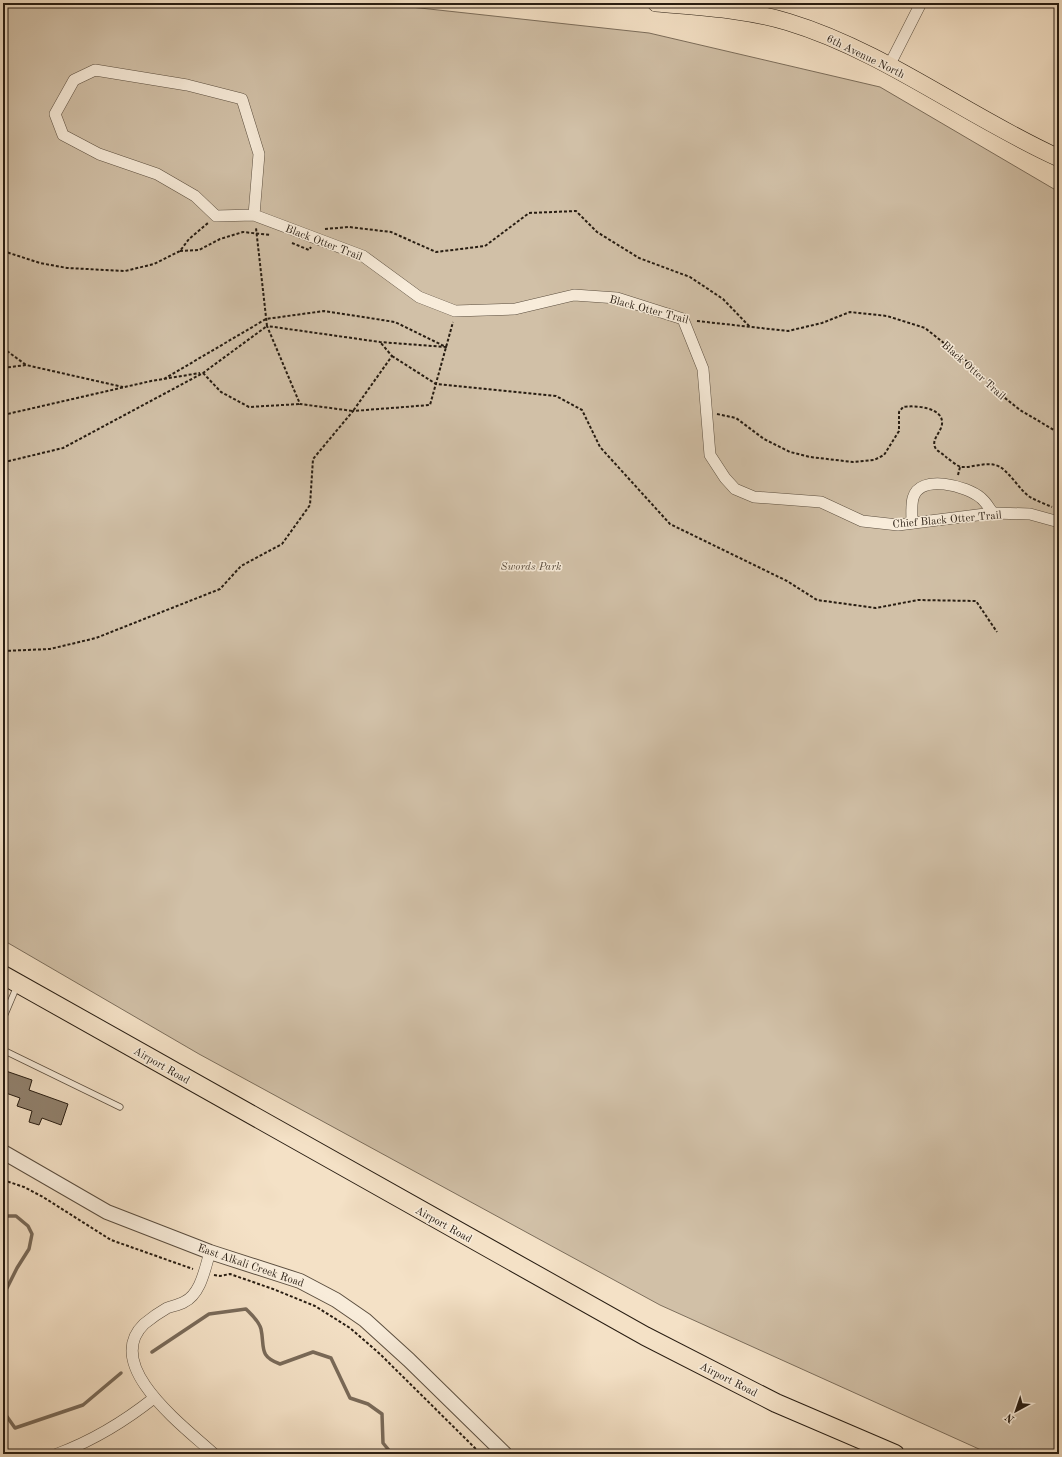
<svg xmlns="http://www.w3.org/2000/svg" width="1062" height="1457" viewBox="0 0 1062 1457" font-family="'Old Standard TT',serif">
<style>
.green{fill:#d1c0a7;stroke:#7c6e5c}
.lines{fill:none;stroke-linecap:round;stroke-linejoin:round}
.stream{stroke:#796a59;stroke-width:3.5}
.building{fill:#928370;stroke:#281d12}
.service-casing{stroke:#5b4e3f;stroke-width:7}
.minor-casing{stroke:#5b4e3f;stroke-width:12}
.tertiary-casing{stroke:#5b4e3f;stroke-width:16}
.primary-casing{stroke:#281d12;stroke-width:18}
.trunk-casing{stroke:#281d12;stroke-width:20}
.path{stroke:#281d12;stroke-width:2;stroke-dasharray:3 2;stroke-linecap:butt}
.service{stroke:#f8ecda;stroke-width:5.5}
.minor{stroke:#f8ecda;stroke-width:11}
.tertiary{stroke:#f8ecda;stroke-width:14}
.primary{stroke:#f4e1c6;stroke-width:17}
.trunk{stroke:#f4e1c6;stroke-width:18}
.labels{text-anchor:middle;stroke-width:3;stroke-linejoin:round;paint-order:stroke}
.street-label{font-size:11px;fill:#281d12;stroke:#f8ecda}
.park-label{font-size:11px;font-style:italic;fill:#5b4e3f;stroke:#f8ecda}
</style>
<rect width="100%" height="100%" fill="#f4e1c6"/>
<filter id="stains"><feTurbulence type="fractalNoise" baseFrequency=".005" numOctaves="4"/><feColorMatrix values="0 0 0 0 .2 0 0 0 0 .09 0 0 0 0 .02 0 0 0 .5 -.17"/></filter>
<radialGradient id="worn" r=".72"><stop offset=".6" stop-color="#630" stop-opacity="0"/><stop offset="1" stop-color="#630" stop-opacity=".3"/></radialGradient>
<!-- green -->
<polygon class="green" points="3,3 374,3 649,33 880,87 1059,192 1059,1454 990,1454 660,1305 199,1054 3,940"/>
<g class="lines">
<!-- stream -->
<g class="stream">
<polyline points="3,1216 16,1216 28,1226 32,1234 29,1249 17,1268 7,1288 3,1291"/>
<path d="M152,1352L209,1314L246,1309C252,1315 259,1321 261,1329C265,1347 258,1356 280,1364L313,1352L331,1358L350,1398L368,1404L382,1414L383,1443L392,1454"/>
<polyline points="3,1411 15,1428 83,1405 121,1373"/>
</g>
</g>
<!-- building -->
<polygon class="building" points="3,1070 32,1080 29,1090 68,1104 61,1125 42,1118 39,1125 29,1122 32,1111 17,1106 20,1098 3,1092"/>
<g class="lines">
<!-- service casing -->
<g class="service-casing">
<g id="service">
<polyline points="3,1019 17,986"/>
<polyline points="3,1050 120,1107"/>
</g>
</g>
<!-- minor casing -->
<g class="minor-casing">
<g id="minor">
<polyline points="889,66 921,3"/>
<polyline points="254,215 259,154 242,99 187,85 95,70 74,80 55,114 63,135 99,154 157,174 195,196 216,216 254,215 363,256 419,297 455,311 515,309 574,295 617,298 683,319 703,369 710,455 725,478 735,489 754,497 821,502 862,521 898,525 993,513 1030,514 1059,522"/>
<path d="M912,523C912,516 911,506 913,498C920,473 967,486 981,498C986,502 989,508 993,513"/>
<path d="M210,1252C205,1268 201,1294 184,1302C179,1305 172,1306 167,1308C160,1312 150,1319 144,1324C101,1366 186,1428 214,1454"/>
<path d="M57,1454C92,1441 125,1421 154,1398"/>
</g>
</g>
<!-- tertiary casing -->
<g class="tertiary-casing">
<polyline id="tertiary" points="3,1152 107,1212 210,1252 300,1281 336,1300 365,1320 409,1360 505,1454"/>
</g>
<!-- primary casing -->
<g class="primary-casing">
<path id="primary" d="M656,3C700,7 746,9 788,22C884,51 968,117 1059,158"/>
</g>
<!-- trunk casing -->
<g class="trunk-casing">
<polyline id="trunk" points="3,975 645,1336 776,1403 895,1454"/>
</g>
<!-- path -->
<g class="path">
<polyline points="325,229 349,227 391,232 436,252 485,246 529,213 576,211 597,232 639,258 690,277 723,299 750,327"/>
<polyline points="292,243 309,250 311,247"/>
<polyline points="3,251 40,263 67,268 125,271 154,264 180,251 189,239 208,223"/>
<polyline points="180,251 199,250 220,239 243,232 271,235"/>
<polyline points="697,321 788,331 822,323 850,312 887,316 925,328 974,367 995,390 1020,410 1059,433"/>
<polyline points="3,348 26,365"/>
<polyline points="392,356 436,384 556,396 582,410 600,447 670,524 787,581 817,600 876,608 918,600 976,601 997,632"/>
<polyline points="3,368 26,365 123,387"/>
<polyline points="203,373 221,392 249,407 300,404"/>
<polyline points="164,379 266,319 324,311 395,322 446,347 380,342 267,326 300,404 353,411 392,356 380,342"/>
<path d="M717,414L736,418L764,439L790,452L810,457L853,462L874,460L884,455L899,431V412L903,407C914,405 944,407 942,424C941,433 930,440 936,449C939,452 943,454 946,457C950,460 957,466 961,467C972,468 984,462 995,465C1007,467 1019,490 1030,497C1037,501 1045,504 1052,507"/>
<polyline points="3,415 151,381 200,373"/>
<polyline points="3,461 9,461 63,448 203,373 267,326 256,228"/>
<polyline points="958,475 960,467"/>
<polyline points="3,651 50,649 96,638 220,589 241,566 282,544 310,505 313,459 353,411 430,405 453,322"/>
<polyline points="3,1180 24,1187 43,1197 111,1240 193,1269"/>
<polyline points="214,1275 220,1276 230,1274 273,1289 315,1306 350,1328 380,1354 481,1454"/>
</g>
<!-- service -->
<use href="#service" class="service"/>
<!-- minor -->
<use href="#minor" class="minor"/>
<!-- tertiary -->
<use href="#tertiary" class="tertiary"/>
<!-- primary -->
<use href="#primary" class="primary"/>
<!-- trunk -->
<use href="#trunk" class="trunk"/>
</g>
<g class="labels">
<!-- street labels -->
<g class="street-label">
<text transform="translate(866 56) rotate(26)" y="4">6th Avenue North</text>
<text transform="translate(324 242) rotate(21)" y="4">Black Otter Trail</text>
<text transform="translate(649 309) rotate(15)" y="4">Black Otter Trail</text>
<text transform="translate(974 370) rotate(42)" y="4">Black Otter Trail</text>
<text transform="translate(947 519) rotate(-5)" y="4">Chief Black Otter Trail</text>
<text transform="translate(162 1065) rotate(30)" y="4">Airport Road</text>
<text transform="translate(444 1224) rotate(29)" y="4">Airport Road</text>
<text transform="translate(251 1265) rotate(19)" y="4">East Alkali Creek Road</text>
<text transform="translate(729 1379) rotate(27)" y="4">Airport Road</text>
</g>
<!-- park labels -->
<g class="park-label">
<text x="531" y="570">Swords Park</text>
</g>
</g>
<!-- margin -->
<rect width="1062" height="1457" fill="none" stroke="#f4e1c6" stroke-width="16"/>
<rect x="4" y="4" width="1054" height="1449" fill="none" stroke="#281d12" stroke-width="2"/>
<rect x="8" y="8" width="1046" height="1441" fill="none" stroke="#281d12"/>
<!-- north arrow -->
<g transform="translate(1016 1411) rotate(220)" stroke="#f8ecda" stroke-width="3" paint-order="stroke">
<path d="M0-3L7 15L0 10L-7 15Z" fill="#281d12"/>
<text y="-6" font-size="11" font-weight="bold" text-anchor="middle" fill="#281d12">N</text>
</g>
<rect width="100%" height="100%" filter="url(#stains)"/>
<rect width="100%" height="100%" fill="url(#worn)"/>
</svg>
